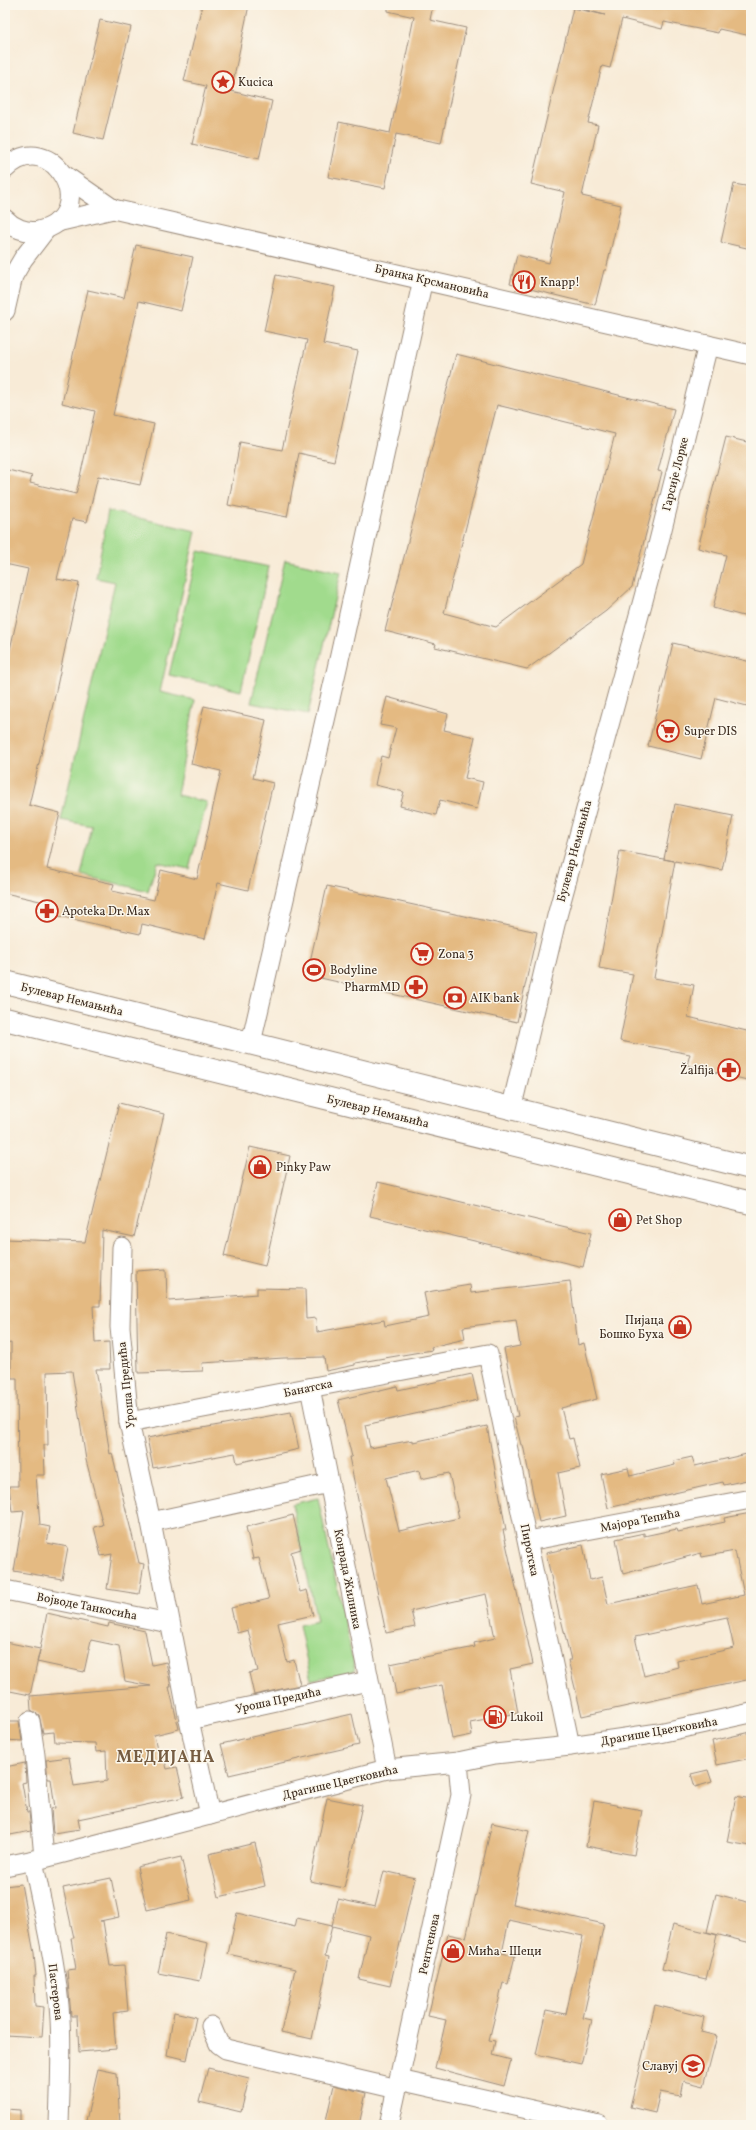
<svg xmlns="http://www.w3.org/2000/svg" width="756" height="2130" viewBox="0 0 756 2130" font-family="Vollkorn,serif">
<style>
.green{fill:#a1db8d;stroke:#6e8256}
.building{fill:#e4ba82;fill-rule:evenodd}
.lines{fill:none;stroke-linecap:round;stroke-linejoin:round}
.minor-casing{stroke:#9a8a7a;stroke-width:21}
.tertiary-casing{stroke:#9a8a7a;stroke-width:24}
.minor{stroke:#fff;stroke-width:19}
.tertiary{stroke:#fff;stroke-width:22}
.labels{text-anchor:middle;stroke-width:3;stroke-linejoin:round;paint-order:stroke}
.poi-label{font-size:12px;fill:#3b2a1e;stroke:#fbf7ec;text-anchor:start}
.street-label{font-size:12px;fill:#3b2a1e;stroke:#fbf7ec}
.district-label{font-size:16px;font-weight:bold;letter-spacing:1px;fill:#765c41;stroke:#fbf7ec}
</style>
<rect width="100%" height="100%" fill="#fbf7ec"/>
<filter id="ink" filterUnits="userSpaceOnUse"><feTurbulence type="fractalNoise" baseFrequency=".025" numOctaves="2"/><feDisplacementMap in="SourceGraphic" scale="8" xChannelSelector="R" yChannelSelector="G"/><feConvolveMatrix kernelMatrix="1 2 1 2 8 2 1 2 1" color-interpolation-filters="sRGB"/></filter>
<filter id="wash" filterUnits="userSpaceOnUse"><feTurbulence type="fractalNoise" baseFrequency=".012" numOctaves="4" result="noise"/><feDisplacementMap in="SourceGraphic" scale="16" xChannelSelector="R" yChannelSelector="G"/><feGaussianBlur stdDeviation="0.9" result="paint"/><feColorMatrix in="noise" values="0 0 0 0 0 0 0 0 0 0 0 0 0 0 0 0 0 1.4 0 .05"/><feComposite in="paint" operator="in"/></filter>
<g filter="url(#wash)">
<rect width="100%" height="100%" fill="#f8ebd7"/>
<!-- green -->
<g class="green">
<polygon points="108,511 196,531 160,692 195,700 177,795 207,802 189,869 157,862 148,891 81,875 92,826 61,820 115,582 96,578"/>
<polygon points="198,551 269,567 241,691 169,675"/>
<polygon points="285,560 341,572 308,714 251,703"/>
<polygon points="318,1498 355,1671 311,1680 299,1625 317,1621 292,1504"/>
</g>
<g id="blocks">
<!-- building -->
<g class="building">
<polygon points="202,5 249,5 231,91 272,101 259,159 192,144 206,86 184,81"/>
<polygon points="388,5 433,5 430,20 466,28 441,143 396,134 385,188 328,177 339,122 390,133 414,17 388,11"/>
<polygon points="587,5 751,5 751,36 719,29 718,33 664,22 662,29 622,19 610,68 602,66 588,123 598,125 582,196 621,205 606,270 604,270 595,305 510,284 517,255 549,263 565,192 531,184 573,8 605,15 586,10"/>
<polygon points="100,20 131,27 103,140 73,133"/>
<polygon points="734,184 751,187 751,249 721,242"/>
<polygon points="136,245 193,257 181,311 139,301 113,415 154,424 140,485 98,476 87,522 72,519 57,579 79,583 54,700 29,805 60,813 47,869 114,884 112,891 154,900 161,870 197,879 221,771 191,764 204,706 266,720 253,778 273,783 248,890 218,883 205,939 142,924 140,934 41,912 44,902 5,893 5,672 28,569 5,564 5,482 8,470 32,476 30,483 76,494 95,411 62,403 88,290 124,298"/>
<polygon points="276,275 335,287 323,344 358,351 334,461 299,453 287,517 228,505 240,442 282,450 307,340 264,331"/>
<path d="M456,354L674,409L658,471L662,472L632,587L606,611L527,669L435,647L436,644L385,631ZM497,405L615,434L581,564L496,627L444,613Z"/>
<polygon points="726,437 751,443 751,543 747,560 751,561 751,618 713,608 726,555 698,548"/>
<polygon points="673,643 751,662 751,707 716,698 701,759 648,746"/>
<polygon points="387,697 448,714 444,730 475,737 465,778 483,782 477,809 440,800 436,815 400,806 404,792 375,785 381,756 388,758 396,728 380,725"/>
<polygon points="675,804 733,816 722,870 675,861 654,978 694,985 688,1017 751,1032 751,1081 687,1065 690,1054 620,1041 633,974 599,968 620,851 674,861 664,859"/>
<polygon points="327,886 537,932 517,1022 307,975"/>
<polygon points="119,1103 164,1114 134,1237 102,1230 100,1306 93,1306 95,1343 109,1342 110,1369 96,1369 110,1454 112,1453 139,1563 144,1564 139,1594 107,1589 112,1554 101,1556 94,1527 103,1525 86,1460 72,1371 47,1372 48,1445 44,1445 45,1475 36,1475 40,1525 50,1527 47,1543 68,1547 62,1579 14,1571 24,1511 12,1512 9,1486 18,1486 17,1378 11,1378 11,1343 5,1344 5,1239 85,1242"/>
<polygon points="250,1147 290,1156 265,1266 224,1256"/>
<polygon points="378,1182 591,1233 583,1267 370,1216"/>
<polygon points="166,1269 167,1299 169,1301 257,1294 257,1288 305,1289 306,1319 316,1318 317,1332 384,1320 385,1326 429,1317 424,1293 433,1291 470,1285 471,1293 570,1281 578,1345 584,1343 597,1399 561,1408 569,1439 573,1438 580,1468 558,1473 566,1516 539,1522 523,1445 521,1445 514,1417 518,1416 504,1349 520,1346 516,1320 463,1327 465,1339 431,1347 432,1350 355,1363 355,1365 326,1371 324,1357 284,1358 202,1363 203,1371 138,1373 136,1271"/>
<path d="M472,1374L478,1400L365,1425L370,1448L413,1440V1442L487,1426L506,1530H503L533,1664L510,1669L518,1713L470,1722L472,1735L452,1739L442,1685L396,1694L390,1664L475,1647L474,1643L495,1638L486,1594L411,1611L415,1627L386,1633L349,1457H352L338,1400L397,1386L398,1390ZM419,1470L421,1479L449,1473L459,1518L399,1531L386,1478Z"/>
<polygon points="291,1412 299,1449 237,1463 235,1453 153,1468 147,1438"/>
<polygon points="751,1453 751,1479 724,1485 723,1482 608,1508 601,1474 628,1468 630,1476 675,1465 674,1461 692,1457 695,1466"/>
<path d="M751,1513V1679L582,1716L568,1660H571L561,1619H560L546,1553L583,1545L590,1580L602,1577L608,1604L698,1585L702,1604L744,1595L735,1551L702,1557L701,1553L623,1574L616,1539L644,1533V1536L677,1529L678,1532L725,1522L724,1518ZM727,1617L734,1648L677,1661L678,1667L644,1676L635,1637Z"/>
<polygon points="293,1515 301,1549 291,1552 300,1592 307,1590 313,1615 278,1623 287,1662 294,1660 300,1685 254,1695 249,1673 258,1671 248,1630 237,1633 231,1608 269,1599 259,1558 253,1559 246,1527"/>
<polygon points="47,1613 108,1627 109,1623 145,1631 152,1665 166,1662 171,1687 169,1687 179,1729 154,1735 160,1763 165,1761 167,1769 177,1767 184,1797 78,1819 80,1829 53,1833 51,1809 55,1808 51,1779 48,1779 46,1760 69,1757 74,1786 107,1781 106,1751 96,1752 95,1743 55,1742 54,1732 43,1733 39,1715 31,1710 30,1696 151,1686 125,1681 119,1646 91,1640 84,1672 37,1662 40,1650 30,1695 5,1690 5,1642 40,1649"/>
<polygon points="352,1714 359,1745 229,1775 221,1744"/>
<polygon points="5,1721 19,1721 22,1741 5,1740"/>
<polygon points="751,1732 751,1758 717,1765 712,1741"/>
<polygon points="25,1763 26,1782 22,1783 27,1812 29,1812 31,1831 5,1836 5,1767"/>
<polygon points="708,1770 712,1782 695,1787 691,1774"/>
<polygon points="736,1796 751,1799 751,1846 727,1842"/>
<polygon points="327,1798 362,1805 344,1888 310,1881"/>
<polygon points="594,1801 642,1810 634,1855 586,1846"/>
<polygon points="492,1823 529,1831 513,1904 604,1924 583,2018 592,2020 581,2064 536,2054 546,2010 566,2014 583,1936 509,1920 502,1953 515,1956 508,1984 503,1983 489,2040 495,2041 492,2055 511,2060 504,2086 435,2068 446,2020 428,2016 448,1934 466,1938"/>
<polygon points="255,1843 265,1886 219,1897 209,1854"/>
<polygon points="181,1857 191,1900 147,1910 137,1867"/>
<polygon points="384,1871 415,1878 390,1986 359,1979 369,1935 332,1926 338,1899 375,1907"/>
<polygon points="111,1878 119,1917 100,1921 103,1921 110,1966 124,1965 128,2011 113,2013 116,2049 79,2052 77,2016 71,2016 67,1970 76,1969 71,1938 74,1938 63,1888"/>
<polygon points="21,1884 34,1953 36,1976 34,1976 35,2006 44,2007 42,2037 5,2035 5,1886"/>
<polygon points="716,1894 751,1903 751,1943 707,1932"/>
<polygon points="237,1913 295,1927 297,1918 332,1926 325,1956 329,1957 312,2039 281,2032 295,1969 228,1954"/>
<polygon points="673,1924 717,1935 706,1979 662,1969"/>
<polygon points="166,1934 208,1943 200,1981 158,1973"/>
<polygon points="655,2005 704,2017 701,2032 717,2036 704,2086 684,2081 681,2096 660,2092 655,2113 630,2107"/>
<polygon points="174,2012 196,2017 187,2060 167,2055"/>
<polygon points="208,2068 249,2078 241,2112 199,2102"/>
<polygon points="98,2069 117,2073 120,2125 85,2125"/>
<polygon points="334,2085 366,2093 359,2125 325,2125"/>
<polygon points="5,2109 20,2110 20,2125 5,2125"/>
</g>
</g>
</g>
<g filter="url(#ink)">
<use href="#blocks" fill-opacity="0" stroke="#9a8a7a" stroke-width="1"/>
<g class="lines">
<!-- minor casing -->
<g class="minor-casing">
<g id="minor">
<path d="M5,169C52,122 104,217 38,231C26,233 13,228 5,219"/>
<polyline points="64,175 113,209"/>
<polyline points="57,222 113,209 751,355"/>
<polyline points="5,311 13,276 23,259 46,229"/>
<polyline points="251,1043 340,655 423,279"/>
<polyline points="511,1110 557,916 657,549 708,345"/>
<polyline points="122,1247 120,1327 129,1422 151,1522 189,1720 210,1815"/>
<polyline points="310,1388 387,1769"/>
<polyline points="129,1422 488,1354 570,1746"/>
<polyline points="151,1522 329,1483"/>
<polyline points="528,1541 751,1499"/>
<polyline points="5,1590 169,1623"/>
<polyline points="189,1720 368,1681"/>
<polyline points="30,1721 35,1755 44,1858"/>
<path d="M33,1860C43,1912 57,1965 60,2019C62,2054 60,2090 59,2125"/>
<polyline points="5,1866 44,1858 387,1769 458,1762 495,1754 570,1746 659,1733 751,1713"/>
<polyline points="211,2026 219,2044 226,2049 397,2089"/>
<polyline points="399,2080 599,2125"/>
<polyline points="389,2125 461,1795 458,1762"/>
</g>
</g>
<!-- tertiary casing -->
<g class="tertiary-casing">
<g id="tertiary">
<polyline points="5,982 751,1168"/>
<polyline points="5,1019 751,1203"/>
</g>
</g>
<!-- minor -->
<use href="#minor" class="minor"/>
<!-- tertiary -->
<use href="#tertiary" class="tertiary"/>
</g>
</g>
<!-- icons -->
<defs>
<g id="sight-ring" transform="scale(1.15)"><circle r="9.5" fill="#fbf7ec" stroke="#c8321e" stroke-width="1.5"/><path d="M0-6L1.8-2.2L6-1.7L2.9 1.2L3.7 5.4L0 3.3L-3.7 5.4L-2.9 1.2L-6-1.7L-1.8-2.2Z" fill="#c8321e"/></g>
<g id="restaurant-ring" transform="scale(1.15)"><circle r="9.5" fill="#fbf7ec" stroke="#c8321e" stroke-width="1.5"/><path d="M-5-6h1v4h1v-4h1v4h1v-4h1v5L-1.5 .5V6h-2V.5L-5-1ZM5-6V6H3V1.5H1.5Q1.5-4 5-6Z" fill="#c8321e"/></g>
<g id="supermarket-ring" transform="scale(1.15)"><circle r="9.5" fill="#fbf7ec" stroke="#c8321e" stroke-width="1.5"/><path d="M-6-5.5h2.5l.6 2H6L4.5 2H-2.5L-4.4-4H-6ZM-1.5 3.2a1.3 1.3 0 1 0 .1 0ZM3 3.2a1.3 1.3 0 1 0 .1 0Z" fill="#c8321e"/></g>
<g id="pharmacy-ring" transform="scale(1.15)"><circle r="9.5" fill="#fbf7ec" stroke="#c8321e" stroke-width="1.5"/><path d="M-2-6h4v4h4v4h-4v4h-4v-4h-4v-4h4Z" fill="#c8321e"/></g>
<g id="stadium-ring" transform="scale(1.15)"><circle r="9.5" fill="#fbf7ec" stroke="#c8321e" stroke-width="1.5"/><path d="M0-5a6.5 5 0 1 0 0 10a6.5 5 0 1 0 0-10ZM-3.5-1.8h7v3.6h-7Z" fill="#c8321e"/></g>
<g id="bank-ring" transform="scale(1.15)"><circle r="9.5" fill="#fbf7ec" stroke="#c8321e" stroke-width="1.5"/><path d="M-6-4H6V4H-6ZM0-2.3a2.3 2.3 0 1 0 0 4.6a2.3 2.3 0 1 0 0-4.6Z" fill="#c8321e"/></g>
<g id="shop-ring" transform="scale(1.15)"><circle r="9.5" fill="#fbf7ec" stroke="#c8321e" stroke-width="1.5"/><path d="M-5-2.5h2.3a2.7 3.5 0 0 1 5.4 0H5L5.5 6h-11ZM-1.5-2.5h3a1.5 2.3 0 0 0-3 0Z" fill="#c8321e"/></g>
<g id="fuel-ring" transform="scale(1.15)"><circle r="9.5" fill="#fbf7ec" stroke="#c8321e" stroke-width="1.5"/><path d="M-5.5-6h7V0h2V4h1.3V-2.5L3-4.5l.8-.8L6-3V5H2.5V1h-1V6h-7ZM-4.2-4.7v3.2H.2V-4.7Z" fill="#c8321e"/></g>
<g id="school-ring" transform="scale(1.15)"><circle r="9.5" fill="#fbf7ec" stroke="#c8321e" stroke-width="1.5"/><path d="M0-5L7-2L0 1L-7-2ZM-4 1L0 2.5L4 1V4Q0 6-4 4Z" fill="#c8321e"/></g>
</defs>
<g fill-rule="evenodd">
<use href="#sight-ring" x="223" y="82"/>
<use href="#restaurant-ring" x="524" y="282"/>
<use href="#supermarket-ring" x="668" y="731"/>
<use href="#pharmacy-ring" x="47" y="911"/>
<use href="#supermarket-ring" x="422" y="954"/>
<use href="#stadium-ring" x="314" y="970"/>
<use href="#pharmacy-ring" x="416" y="987"/>
<use href="#bank-ring" x="455" y="998"/>
<use href="#pharmacy-ring" x="729" y="1070"/>
<use href="#shop-ring" x="260" y="1167"/>
<use href="#shop-ring" x="620" y="1220"/>
<use href="#shop-ring" x="680" y="1327"/>
<use href="#fuel-ring" x="495" y="1717"/>
<use href="#shop-ring" x="453" y="1951"/>
<use href="#school-ring" x="693" y="2066"/>
</g>
<g class="labels">
<!-- poi labels -->
<g class="poi-label">
<text x="238" y="86">Kucica</text>
<text x="540" y="286">Knapp!</text>
<text x="684" y="735">Super DIS</text>
<text x="62" y="915">Apoteka Dr. Max</text>
<text x="438" y="958">Zona 3</text>
<text x="330" y="974">Bodyline</text>
<text x="400" y="991" text-anchor="end">PharmMD</text>
<text x="470" y="1002">AIK bank</text>
<text x="714" y="1074" text-anchor="end">Žalfija</text>
<text x="276" y="1171">Pinky Paw</text>
<text x="636" y="1224">Pet Shop</text>
<text x="664" y="1324" text-anchor="end">Пијаца<tspan x="664" dy="14">Бошко Буха</tspan></text>
<text x="510" y="1721">Lukoil</text>
<text x="468" y="1955">Мића - Шеци</text>
<text x="678" y="2070" text-anchor="end">Славуј</text>
</g>
<!-- street labels -->
<g class="street-label">
<text transform="translate(432 281) rotate(13)" y="4">Бранка Крсмановића</text>
<text transform="translate(675 474) rotate(-76)" y="4">Гарсије Лорке</text>
<text transform="translate(574 851) rotate(-75)" y="4">Булевар Немањића</text>
<text transform="translate(72 999) rotate(14)" y="4">Булевар Немањића</text>
<text transform="translate(378 1111) rotate(14)" y="4">Булевар Немањића</text>
<text transform="translate(126 1385) rotate(-96)" y="4">Уроша Предића</text>
<text transform="translate(308 1388) rotate(-12)" y="4">Банатска</text>
<text transform="translate(640 1520) rotate(-11)" y="4">Мајора Тепића</text>
<text transform="translate(530 1550) rotate(78)" y="4">Пиротска</text>
<text transform="translate(348 1579) rotate(79)" y="4">Конрада Жилника</text>
<text transform="translate(87 1606) rotate(11)" y="4">Војводе Танкосића</text>
<text transform="translate(278 1700) rotate(-12)" y="4">Уроша Предића</text>
<text transform="translate(659 1731) rotate(-10)" y="4">Драгише Цветковића</text>
<text transform="translate(340 1782) rotate(-13)" y="4">Драгише Цветковића</text>
<text transform="translate(429 1944) rotate(-78)" y="4">Рентгенова</text>
<text transform="translate(56 1992) rotate(83)" y="4">Пастерова</text>
</g>
<!-- district labels -->
<g class="district-label">
<text x="166" y="1762">МЕДИЈАНА</text>
</g>
</g>
<!-- margin -->
<rect width="756" height="2130" fill="none" stroke="#fbf7ec" stroke-width="20"/>
</svg>
